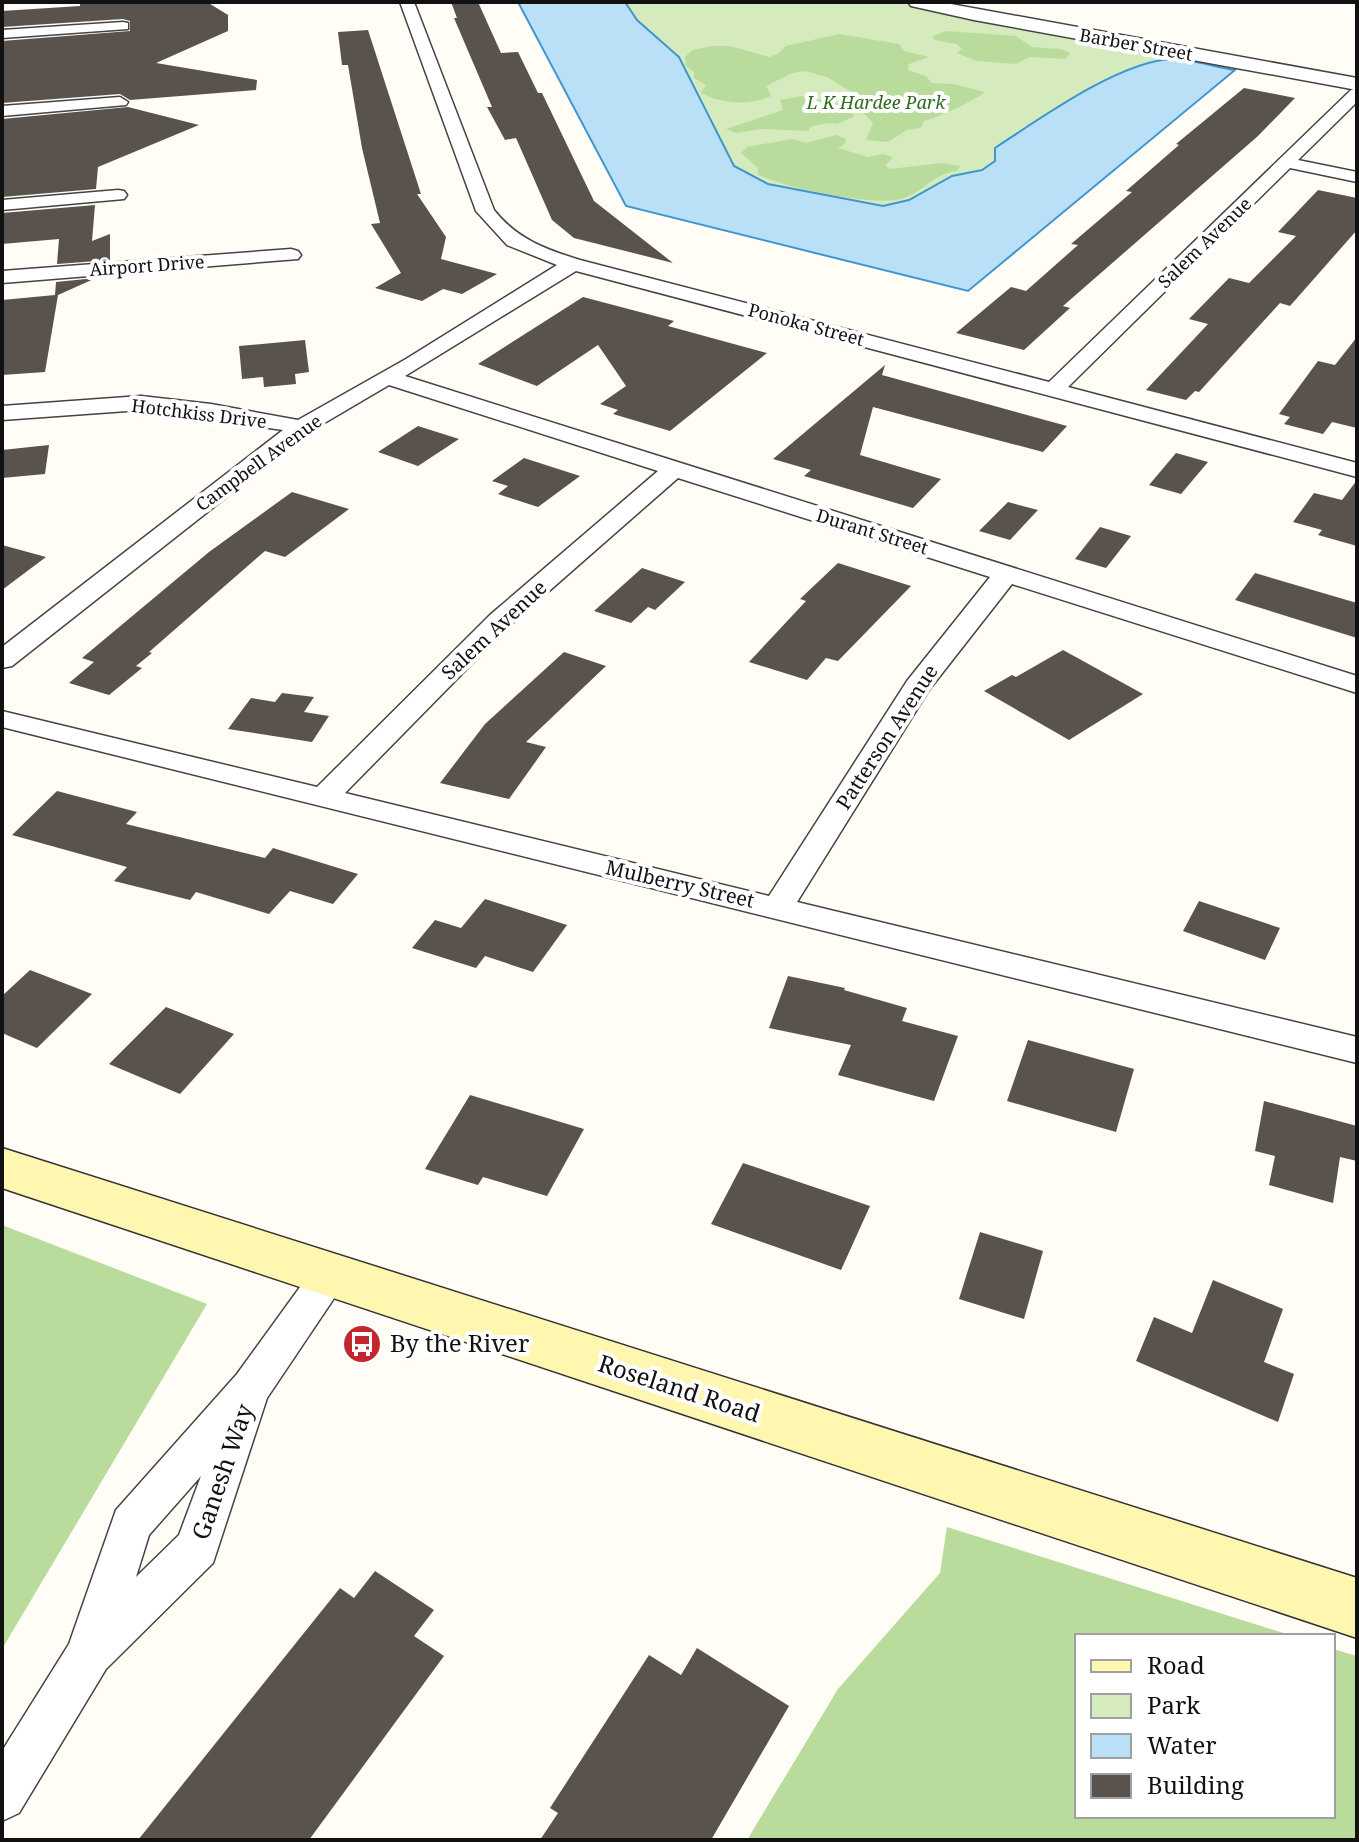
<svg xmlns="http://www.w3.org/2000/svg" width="1359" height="1842" viewBox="0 0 1359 1842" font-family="'Noto Serif',serif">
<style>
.green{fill:#d5ebbd}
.forest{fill:#b9dc9c}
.water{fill:#b9e0f7;stroke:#3f96cf;stroke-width:2}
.building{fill:#5a524d}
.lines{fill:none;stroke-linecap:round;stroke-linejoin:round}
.minor-casing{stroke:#444;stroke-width:3}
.tertiary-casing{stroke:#444;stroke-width:3}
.secondary-casing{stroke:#333;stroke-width:3}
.minor{fill:#fff;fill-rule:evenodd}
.tertiary{fill:#fff;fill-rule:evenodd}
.secondary{fill:#fff6b0;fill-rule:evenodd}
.labels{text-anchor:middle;stroke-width:8;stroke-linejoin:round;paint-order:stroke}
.far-street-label{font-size:18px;fill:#111;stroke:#fff}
.far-park-label{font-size:18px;font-style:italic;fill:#2f6b1f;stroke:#fff}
.street-label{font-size:20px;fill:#111;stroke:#fff}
.near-poi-label{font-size:24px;fill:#111;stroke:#fff;text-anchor:start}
.near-street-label{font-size:24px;fill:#111;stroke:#fff}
</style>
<rect width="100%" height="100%" fill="#fffdf5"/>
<!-- green -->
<path class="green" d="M625,2H903L1173,59C1107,73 1051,112 995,148V161L982,170L952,176L909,200L883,206L768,184L734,166L679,57L637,20Z"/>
<!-- forest -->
<g class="forest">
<polygon points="946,31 1016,36 1032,47 1061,49 1070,53 1066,59 1030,57 1016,64 977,61 957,53 962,49 957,44 934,40 933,36"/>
<path d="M839,34L899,44L904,51L929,57L909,64L908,70L926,76L932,83L953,84L985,92C976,100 937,118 924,121L921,128L907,130L888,142L866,140L873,123L856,105L861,98L829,78L806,71L792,73L766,86L771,96C749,106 722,104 701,93L706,85L694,78V72L686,66L685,57L693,50L712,46H730L769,57L778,54L786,46Z"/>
<polygon points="802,96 840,104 855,116 837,124 826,123 810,127 809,131 760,129 736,133 726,129 783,110 780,100"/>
<path d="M836,135L846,139L845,144L838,148L868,157L883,154L893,157L885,166L890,169L942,163L960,166L957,171C934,173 925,191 904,198C877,208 784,187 758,175V168L741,153L747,147L792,139L806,143Z"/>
<polygon points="2,1225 207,1304 2,1649"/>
<polygon points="947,1527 1293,1636 1077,1636 1077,1816 1333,1816 1333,1649 1357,1656 1357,1840 747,1840 838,1689 940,1573"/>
</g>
<!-- water -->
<path class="water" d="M518,2H625L637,20L679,57L734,166L768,184L883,206L909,200L952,176L982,170L995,161V148C1038,120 1121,60 1173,59C1192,59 1215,67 1235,70L968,291L626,206Z"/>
<!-- building -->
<g class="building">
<polygon points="80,2 207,2 228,15 228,31 156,63 257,80 256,90 130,100 120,94 2,103 2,41 130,31 130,21 123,19 2,27 2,11 80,6"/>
<polygon points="451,2 478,2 501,53 518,52 538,93 542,93 594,201 673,263 574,238 552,220 516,138 505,140 487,107 492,107 454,18 457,18"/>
<polygon points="368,30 421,194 417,194 446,237 441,259 497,274 462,294 443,289 422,301 375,288 401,273 371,224 380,223 362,148 348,65 342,65 338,32"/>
<polygon points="1244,88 1295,98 1258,136 1063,306 1070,308 1024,350 956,333 1011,287 1026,291 1078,245 1071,244 1132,192 1126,191 1179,145 1176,144"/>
<polygon points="128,107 199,125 98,167 96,189 2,197 2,119"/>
<polygon points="1318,190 1357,198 1357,230 1290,306 1280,303 1199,392 1195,391 1186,400 1146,390 1208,324 1189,319 1229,278 1249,283 1296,236 1278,232"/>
<polygon points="95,205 92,241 110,234 110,260 57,264 59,239 2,244 2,213"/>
<polygon points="96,278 58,295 45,372 2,375 2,300 55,295 56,282"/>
<polygon points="583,297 674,321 668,326 767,353 670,431 613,414 618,410 600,404 626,386 598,345 537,386 478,364"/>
<polygon points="1357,337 1357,428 1332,422 1323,434 1284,424 1290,417 1279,414 1318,361 1335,365"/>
<polygon points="305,340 309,372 295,374 296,384 264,387 263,377 242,379 239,346"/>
<polygon points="885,365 882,375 1067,426 1043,452 873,407 860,455 941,479 913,508 804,476 811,470 773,459"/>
<polygon points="418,426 459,439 418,466 378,452"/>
<polygon points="49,445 45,474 2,478 2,450"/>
<polygon points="1176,453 1208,462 1181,494 1149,485"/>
<polygon points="524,458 580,476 538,507 498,494 508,486 492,481"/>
<polygon points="1357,480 1357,546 1318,535 1322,530 1293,522 1314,493 1342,500"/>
<polygon points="292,492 349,509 285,557 265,551 149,652 152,653 136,666 142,668 109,695 69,683 94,662 82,658 209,552"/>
<polygon points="1008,502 1038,510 1010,540 979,531"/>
<polygon points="1100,527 1131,536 1106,568 1075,559"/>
<polygon points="2,545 46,557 2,590"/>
<polygon points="838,563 911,586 838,661 826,658 807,680 749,662 806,601 800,599"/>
<polygon points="642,568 685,582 655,610 648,607 631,623 594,611"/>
<polygon points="1255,573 1357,603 1357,638 1235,600"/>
<polygon points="1063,650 1143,694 1069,740 984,691 1012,675 1016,677"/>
<polygon points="564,652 606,666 526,742 546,747 509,799 440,783 485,724"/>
<polygon points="282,693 314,697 304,712 329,716 312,742 228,729 251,698 275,702"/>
<polygon points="57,791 137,812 126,824 265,858 273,848 358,874 333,904 290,891 269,914 196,892 190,900 114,881 127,867 12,835"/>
<polygon points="485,899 567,925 533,972 485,956 476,968 412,948 435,920 461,928"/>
<polygon points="1199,901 1280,928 1265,960 1183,931"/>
<polygon points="30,970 92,994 37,1048 2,1033 2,996"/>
<polygon points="788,976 845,988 844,990 907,1008 902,1021 958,1036 934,1101 838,1075 851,1045 769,1028"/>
<polygon points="166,1007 234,1034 180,1094 109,1064"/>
<polygon points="1028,1040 1134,1069 1116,1132 1007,1101"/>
<polygon points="470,1095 584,1129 547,1196 483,1177 478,1185 425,1169"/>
<polygon points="1264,1101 1357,1126 1357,1161 1340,1157 1333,1203 1269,1185 1275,1156 1255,1151"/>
<polygon points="743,1163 870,1206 841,1270 711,1224"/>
<polygon points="980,1232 1043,1251 1024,1319 959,1299"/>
<polygon points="1213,1280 1283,1309 1264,1362 1294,1374 1278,1422 1136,1361 1154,1317 1192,1333"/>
<polygon points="375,1571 434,1610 414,1636 444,1656 309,1840 138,1840 340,1588 354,1598"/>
<polygon points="697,1648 789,1706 711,1840 540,1840 558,1813 550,1808 649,1655 681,1675"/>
</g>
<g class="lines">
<!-- minor casing -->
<g class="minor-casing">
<g id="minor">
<path d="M400,2H414L494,210C517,239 545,249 580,260L1049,382L1351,90L1357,88V102L1298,160L1357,172V182L1290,168L1068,387L1357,463V477L576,271L405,376L1357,676V693L1012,584L929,690L797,902L1357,1037V1063L2,727V711L317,787L490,615L658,471L389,385L309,432L12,666L2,668V647L283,430L141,410L2,420V406L141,396L211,404L298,420L406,359L557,265L507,245L476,211ZM678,478L990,577L907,681L769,896L345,793L508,627Z"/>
<polygon points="123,22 128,23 128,29 2,38 2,30"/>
<polygon points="120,97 128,102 126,105 2,116 2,106"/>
<polygon points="118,190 124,191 127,195 124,199 2,210 2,200"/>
<polygon points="291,249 298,251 301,255 298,259 2,283 2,271"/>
<path d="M330,1260L344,1265L349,1276L267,1398L213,1563L106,1669L19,1813L2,1821V1751L69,1644L116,1510L237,1374L316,1265ZM201,1476L179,1535L136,1577L149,1535Z"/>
</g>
</g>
<!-- tertiary casing -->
<g class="tertiary-casing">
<polygon id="tertiary" points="908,2 940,2 1357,78 1357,90 974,20 911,6"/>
</g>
<!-- secondary casing -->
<g class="secondary-casing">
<polygon id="secondary" points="2,1148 1357,1578 1357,1638 2,1188"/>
</g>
<!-- minor -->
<use href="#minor" class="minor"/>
<!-- tertiary -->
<use href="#tertiary" class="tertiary"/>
<!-- secondary -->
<use href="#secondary" class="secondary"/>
</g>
<!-- icons -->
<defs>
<g id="bus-disc" transform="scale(2)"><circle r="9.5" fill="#c4262e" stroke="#fff"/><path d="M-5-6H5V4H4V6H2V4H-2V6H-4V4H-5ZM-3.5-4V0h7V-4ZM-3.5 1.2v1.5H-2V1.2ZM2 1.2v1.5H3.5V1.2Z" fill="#fff"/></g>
</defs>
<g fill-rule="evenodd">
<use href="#bus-disc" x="362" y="1344"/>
</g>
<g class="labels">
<!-- far-street labels -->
<g class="far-street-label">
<text transform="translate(1136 45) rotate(10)" y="6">Barber Street</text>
<text transform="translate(1205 243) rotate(-44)" y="6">Salem Avenue</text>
<text transform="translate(147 266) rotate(-4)" y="6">Airport Drive</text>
<text transform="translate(806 325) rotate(15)" y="6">Ponoka Street</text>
<text transform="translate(199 414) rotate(7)" y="6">Hotchkiss Drive</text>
<text transform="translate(259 463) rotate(-36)" y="6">Campbell Avenue</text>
<text transform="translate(872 532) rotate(17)" y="6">Durant Street</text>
</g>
<!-- far-park labels -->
<g class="far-park-label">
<text x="876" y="109">L K Hardee Park</text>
</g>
<!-- street labels -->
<g class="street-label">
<text transform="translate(494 630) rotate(-43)" y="7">Salem Avenue</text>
<text transform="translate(887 737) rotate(-57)" y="7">Patterson Avenue</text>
<text transform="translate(680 884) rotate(13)" y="7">Mulberry Street</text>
</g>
<!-- near-poi labels -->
<g class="near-poi-label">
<text x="390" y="1352">By the River</text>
</g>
<!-- near-street labels -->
<g class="near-street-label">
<text transform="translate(679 1389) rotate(18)" y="8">Roseland Road</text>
<text transform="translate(223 1472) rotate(-71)" y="8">Ganesh Way</text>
</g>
</g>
<!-- border -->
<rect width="1359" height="1842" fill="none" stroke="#111111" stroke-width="8"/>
<!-- legend -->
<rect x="1075" y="1634" width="260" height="184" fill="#ffffff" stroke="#a0a0a0" stroke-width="2"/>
<rect x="1091" y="1660" width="40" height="12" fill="#fff6b0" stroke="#a0a0a0" stroke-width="2"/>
<text x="1147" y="1674" font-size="24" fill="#111111">Road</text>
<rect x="1091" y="1694" width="40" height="24" fill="#d5ebbd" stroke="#a0a0a0" stroke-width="2"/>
<text x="1147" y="1714" font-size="24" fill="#111111">Park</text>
<rect x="1091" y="1734" width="40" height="24" fill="#b9e0f7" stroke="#a0a0a0" stroke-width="2"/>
<text x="1147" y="1754" font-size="24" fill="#111111">Water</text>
<rect x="1091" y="1774" width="40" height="24" fill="#5a524d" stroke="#a0a0a0" stroke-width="2"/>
<text x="1147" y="1794" font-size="24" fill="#111111">Building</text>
</svg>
